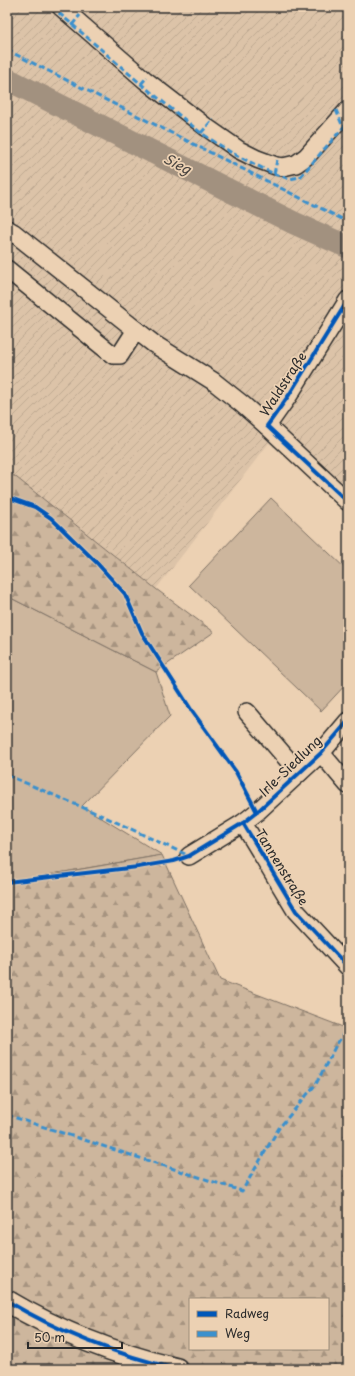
<svg xmlns="http://www.w3.org/2000/svg" width="355" height="1376" viewBox="0 0 355 1376" font-family="'Playpen Sans',sans-serif">
<style>
.industrial{fill:url(#industrial-furrows)}
.grass{fill:#cdb69d;stroke:#7c7064}
.forest{fill:url(#forest-firs);stroke:#7c7064;fill-rule:evenodd}
.lines{fill:none;stroke-linecap:round;stroke-linejoin:round}
.river{stroke:#a2917f;stroke-width:23}
.minor-casing{stroke:#2b2b2b;stroke-width:20}
.major-casing{stroke:#2b2b2b;stroke-width:24}
.minor{stroke:#ecd1b3;stroke-width:17}
.major{stroke:#ecd1b3;stroke-width:21}
.quiet{stroke:#3b90cd;stroke-width:3;stroke-dasharray:6 3;stroke-linecap:butt}
.cycleway-casing{stroke:#ecd1b3;stroke-width:6}
.cycleway{stroke:#0057b8;stroke-width:4}
.labels{text-anchor:middle;stroke-width:3.5;stroke-linejoin:round;paint-order:stroke}
.street-label{font-size:13px;fill:#2b2b2b;stroke:#ecd1b3}
.water-label{font-size:14px;font-style:italic;fill:#494440;stroke:#ecd1b3}
</style>
<defs>
<pattern id="industrial-furrows" width="10" height="10" patternUnits="userSpaceOnUse"><rect width="10" height="10" fill="#dcc3a8"/><path d="M-1 1l2-2M0 10L10 0M9 11l2-2" fill="none" stroke="#bda891"/></pattern>
<pattern id="forest-firs" width="22" height="20" patternUnits="userSpaceOnUse"><rect width="22" height="20" fill="#cdb69d"/><path d="M5 1l3.5 6h-7zM16 11l3.5 6h-7z" fill="#a79480"/></pattern>
</defs>
<rect width="100%" height="100%" fill="#ecd1b3"/>
<filter id="ink" filterUnits="userSpaceOnUse"><feTurbulence type="fractalNoise" baseFrequency=".025" numOctaves="2"/><feDisplacementMap in="SourceGraphic" scale="8" xChannelSelector="R" yChannelSelector="G"/><feConvolveMatrix kernelMatrix="1 2 1 2 8 2 1 2 1" color-interpolation-filters="sRGB"/></filter>
<g filter="url(#ink)">
<!-- industrial -->
<polygon class="industrial" points="7,7 348,7 348,505 269,443 156,589 7,470"/>
<!-- grass -->
<g class="grass">
<polygon points="271,498 348,571 348,682 321,711 189,585"/>
<polygon points="7,596 156,672 170,716 82,806 162,855 7,882"/>
</g>
<!-- forest -->
<g class="forest">
<polygon points="7,470 156,589 214,632 156,672 7,596"/>
<path d="M162,855L220,980L348,1029V1369H7V882ZM190,1299H328V1349H190Z"/>
</g>
<g class="lines">
<!-- river -->
<polyline class="river" points="7,79 294,223 348,247"/>
<!-- minor casing -->
<g class="minor-casing">
<g id="minor">
<polyline points="61,7 145,80 206,127 239,150 257,159 276,166 283,167 296,164 307,156 348,110"/>
<polyline points="7,229 14,233 136,330 154,344 213,381 242,404 267,426"/>
<polyline points="7,269 113,355 120,355 136,330"/>
<polyline points="348,300 289,395 267,426 348,502"/>
<polyline points="247,712 299,773"/>
<polyline points="321,753 348,785"/>
<polyline points="243,823 296,911 348,967"/>
<polyline points="189,856 243,823 257,812 321,753 348,721"/>
</g>
</g>
<!-- major casing -->
<g class="major-casing">
<path id="major" d="M7,1301C59,1332 118,1355 177,1369"/>
</g>
<!-- minor -->
<use href="#minor" class="minor"/>
<!-- major -->
<use href="#major" class="major"/>
<!-- quiet -->
<g class="quiet">
<polyline points="52,7 141,84 201,133 232,153 274,174 290,179 300,177 348,122"/>
<polyline points="72,25 80,15"/>
<polyline points="7,50 348,222"/>
<polyline points="141,84 147,77"/>
<polyline points="336,110 343,127"/>
<polyline points="201,133 213,119"/>
<polyline points="274,174 277,160"/>
<polyline points="7,775 105,817 189,856"/>
<polyline points="7,1115 242,1191 279,1128 316,1084 335,1047 348,1027"/>
<polyline points="7,1363 15,1369"/>
<polyline points="134,1369 137,1358"/>
</g>
<!-- cycleway casing -->
<g class="cycleway-casing">
<g id="cycleway">
<polyline points="348,300 289,395 267,426 348,502"/>
<polyline points="7,497 35,507 51,518 96,562 125,594 142,633 192,711 236,772 257,812"/>
<polyline points="243,823 296,911 348,967"/>
<polyline points="7,882 138,867 174,861 189,856 243,823 257,812 321,753 348,721"/>
<path d="M7,1301C59,1332 118,1355 177,1369"/>
</g>
</g>
<!-- cycleway -->
<use href="#cycleway" class="cycleway"/>
</g>
</g>
<g class="labels">
<!-- street labels -->
<g class="street-label">
<text transform="translate(283 384) rotate(-57)" y="5">Waldstraße</text>
<text transform="translate(290 766) rotate(-44)" y="5">Irle-Siedlung</text>
<text transform="translate(282 867) rotate(58)" y="5">Tannenstraße</text>
</g>
<!-- water labels -->
<g class="water-label">
<text transform="translate(177 164) rotate(27)" y="5">Sieg</text>
</g>
</g>
<!-- margin -->
<rect width="355" height="1376" fill="none" stroke="#ecd1b3" stroke-width="24"/>
<rect x="12" y="12" width="331" height="1352" fill="none" stroke="#2b2b2b" stroke-width="1.5" filter="url(#ink)"/>
<!-- legend -->
<rect x="189" y="1298" width="140" height="52" fill="#ecd1b3" stroke="#9f8f7d"/>
<rect x="197" y="1311" width="20" height="6" fill="#0057b8" stroke="#9f8f7d"/>
<text x="225" y="1318" font-size="12" fill="#2b2b2b">Radweg</text>
<rect x="197" y="1331" width="20" height="6" fill="#3b90cd" stroke="#9f8f7d"/>
<text x="225" y="1338" font-size="12" fill="#2b2b2b">Weg</text>
<!-- scale -->
<path d="M28 1342v6h94v-6" fill="none" stroke="#2b2b2b" stroke-width="2"/>
<text x="34" y="1342" font-size="12" fill="#2b2b2b" stroke="#ecd1b3" stroke-width="3" paint-order="stroke">50 m</text>
</svg>
